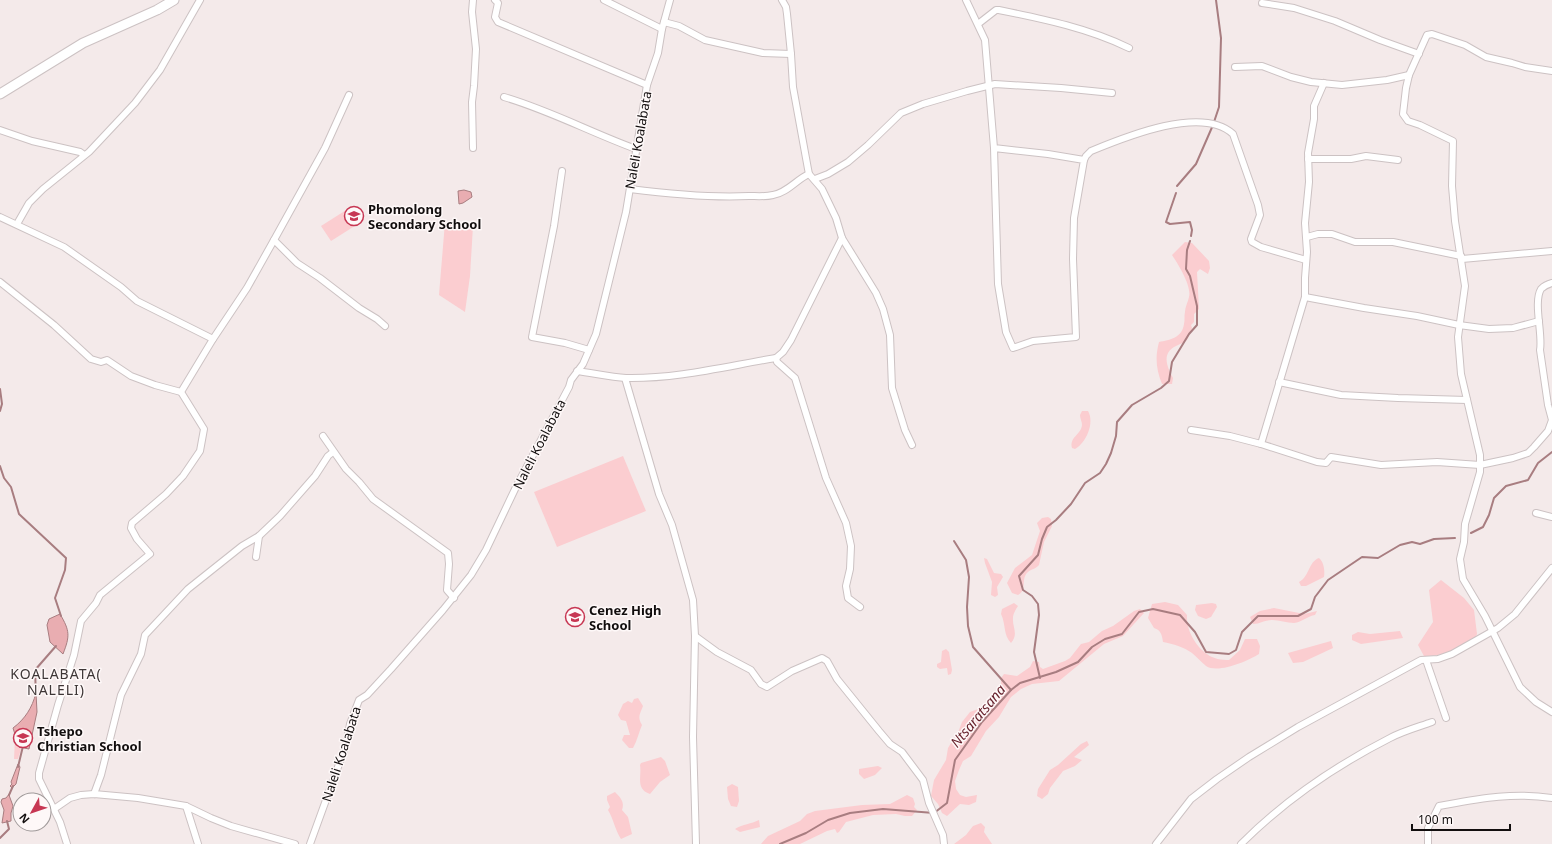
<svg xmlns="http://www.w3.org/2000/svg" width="1552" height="844" viewBox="0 0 1552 844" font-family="'Noto Sans',sans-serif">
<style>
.green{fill:#fbcdd0}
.water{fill:#e9adb1;stroke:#a87d80}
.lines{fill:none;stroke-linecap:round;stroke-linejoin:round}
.stream{stroke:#a87d80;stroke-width:2}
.street-casing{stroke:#ccc2c3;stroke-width:8}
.secondary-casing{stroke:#ccc2c3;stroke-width:11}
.street{stroke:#fff;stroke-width:6}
.secondary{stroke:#fff;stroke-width:9}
.labels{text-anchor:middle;stroke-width:3;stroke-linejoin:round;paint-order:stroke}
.street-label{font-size:13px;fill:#120e0e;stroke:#fef8f8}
.poi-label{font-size:13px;font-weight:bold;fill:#120e0e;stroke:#fef8f8;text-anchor:start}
.neighbourhood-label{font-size:14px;letter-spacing:1px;fill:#3e3636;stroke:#fef8f8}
.water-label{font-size:14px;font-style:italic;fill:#651f2a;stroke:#fef8f8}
</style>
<rect width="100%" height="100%" fill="#f4eaea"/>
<!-- green -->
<g class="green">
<polygon points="351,207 361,222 331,241 321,226"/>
<polygon points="445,222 473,226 470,276 465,312 439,295"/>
<path d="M1185,242L1192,243L1209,261L1210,268L1208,274L1200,269L1197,272L1199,309L1194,314V322L1191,325L1192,328C1191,332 1189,336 1187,340C1184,343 1179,344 1176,346C1161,353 1167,367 1173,378L1172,384H1162C1156,369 1155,357 1159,342C1170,340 1182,338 1184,324C1185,320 1184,316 1185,312C1185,307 1188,302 1189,297C1192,286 1178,264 1172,255Z"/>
<path d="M1082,411H1088C1095,423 1086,443 1075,449L1072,448C1069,437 1081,435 1082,425C1082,422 1080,418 1080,415Z"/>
<polygon points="623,456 646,511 557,547 534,492"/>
<path d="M1048,517L1051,519L1052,526L1044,542L1039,565C1036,569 1031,569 1028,572C1020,579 1028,590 1018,595L1012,593L1007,583L1015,568L1032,555L1040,531L1037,523L1042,518Z"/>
<polygon points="984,558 987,559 994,573 1001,574 1003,577 997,587 998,595 995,597 991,595 992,582 985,563"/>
<path d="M1319,558C1324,562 1325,571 1324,577L1306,586H1301L1299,582C1310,576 1308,562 1319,558Z"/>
<path d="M1441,580L1464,598L1474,610L1477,634L1475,639C1458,648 1444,657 1424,656L1418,645L1433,622L1429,590Z"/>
<path d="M1165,602L1178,605L1187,615C1186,629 1195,646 1207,654C1213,659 1222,660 1229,660L1240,650L1245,639H1257L1260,646L1259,654C1248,661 1218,674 1206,666C1201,662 1197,657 1192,653C1184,647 1173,644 1163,642C1162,635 1161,630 1154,628L1148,618L1152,604Z"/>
<path d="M1014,603L1018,606C1016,609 1013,614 1013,618C1012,627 1019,634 1011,643C1003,635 1006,624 1001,614L1002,609Z"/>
<polygon points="1212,603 1216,604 1217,607 1211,617 1206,619 1198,616 1195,610 1196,605"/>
<path d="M1274,608L1304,614L1317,611L1315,615C1308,616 1302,622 1294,623C1287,623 1279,620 1272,620C1264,620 1260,624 1253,624L1250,617L1260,611Z"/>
<polygon points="1140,609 1144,613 1123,636 1104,644 1059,681 1032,684 1021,689 1011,697 999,717 986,731 971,756 963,761 959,770 955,781 956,789 960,795 966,797 977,795 976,802 969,805 960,804 947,816 942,813 938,804 931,796 934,780 946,760 948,748 959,730 962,722 970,712 992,704 1001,687 1001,678 1004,674 1017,676 1030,667 1033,661 1039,662 1040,667 1043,669 1065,661 1070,658 1081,644 1089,642 1102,631 1113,626 1134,611"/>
<polygon points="1400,631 1403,638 1361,644 1352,640 1352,635 1358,632 1370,634"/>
<polygon points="1331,641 1333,648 1303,662 1293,663 1288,653"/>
<polygon points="946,649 949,652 952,670 951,674 948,675 947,668 940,669 937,667 937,664 941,662 942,651"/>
<path d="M638,698L643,706C640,714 637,717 642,725C639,732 637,741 633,748H629L622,740L624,735H630L626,721L621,720L618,715L623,704L628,701L632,703L634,699Z"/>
<polygon points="18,735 21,749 18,759 14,759 15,738"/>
<polygon points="1087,741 1089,745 1074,757 1082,760 1075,766 1063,771 1050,788 1048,794 1042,799 1037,796 1038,789 1050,770 1058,765 1081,744"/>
<path d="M661,757L665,761L670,775L660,782L650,794C635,789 642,776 640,765L641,763Z"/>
<polygon points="878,766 882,768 875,775 864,779 859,774 859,769"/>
<polygon points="732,784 738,787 739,801 737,807 731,806 728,799 727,787"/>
<path d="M615,792C620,797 625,802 622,810L628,817L632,834L621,839C615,830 614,820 608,810L610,807L607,800V796Z"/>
<polygon points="907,795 913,798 915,804 914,807 917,810 912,816 905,816 896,814 873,815 846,822 839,832 837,833 835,829 827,831 800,844 761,844 768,836 800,821 807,814 815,811 862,805 890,804"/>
<path d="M759,820L760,827L740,832L735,829C743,824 751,824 759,820Z"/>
<polygon points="981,823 985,827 984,832 992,844 954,844 966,835 973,826"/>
</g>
<!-- water -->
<g class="water">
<polygon points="464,190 471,192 472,197 463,203 459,204 458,191"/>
<path d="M60,614C70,631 70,636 63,654L50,642L47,625L49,619Z"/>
<path d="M36,693L37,712L29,749L19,747L13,728C25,719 32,708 36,693Z"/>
<polygon points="18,764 20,767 16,784 12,788 10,786 12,784 11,782"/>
<polygon points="10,793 9,795 13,806 11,813 11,821 2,823 4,810 1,802 2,799 6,798"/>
</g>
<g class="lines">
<!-- stream -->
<g class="stream">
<polyline points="1177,186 1196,164 1213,125 1219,107 1221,38 1216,0"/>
<polyline points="1176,193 1166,222 1170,224 1190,222 1192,230 1191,236"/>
<polyline points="0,389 2,404 0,411"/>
<polyline points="0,466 4,478 11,487 19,514 66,558 65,570 55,598 61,616"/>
<polyline points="1471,533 1483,527 1489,515 1494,498 1506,486 1528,480 1538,463 1552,452"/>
<polyline points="954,541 966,560 969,577 967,607 968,626 973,647 1011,690"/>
<polyline points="1040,678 1034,652 1039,615 1038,604 1032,596 1023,590 1019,576 1038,555 1042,539 1047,527 1056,520 1071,504 1085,483 1100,473 1106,464 1111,453 1116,436 1117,422 1132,405 1161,388 1169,381 1172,362 1189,334 1197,325 1197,306 1190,276 1186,269 1187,250 1190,241"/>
<polyline points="36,696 35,670 56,646"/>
<polyline points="18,767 23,746"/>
<polyline points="9,795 13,786"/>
<polyline points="0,838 9,829 7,821"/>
<polyline points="780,844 806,833 828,820 850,813 883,809 934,813 947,803 955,760 982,722 1011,690 1020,683 1056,672 1078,662 1092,647 1105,639 1122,634 1139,612 1153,609 1180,615 1195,632 1206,652 1229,654 1236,650 1242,632 1258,616 1298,616 1311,609 1315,597 1328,580 1362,557 1378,558 1400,545 1412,542 1420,544 1434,539 1455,538"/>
</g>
<!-- street casing -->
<g class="street-casing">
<g id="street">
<polyline points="473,0 472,12 476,49 474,86 472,102 473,148"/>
<polyline points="495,0 498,3 495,17 498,22 647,85"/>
<polyline points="604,0 662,29"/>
<polyline points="782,0 786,7 787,14 791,54 793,87 808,169 809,174 822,189 836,218 842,238 876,293 883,309 890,335 892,388 905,430 912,445"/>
<polyline points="966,0 985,40 994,148 998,284 1006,332 1013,348 1033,341 1076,337 1073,259 1074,218 1084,160 1048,154 994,148"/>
<polyline points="1262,3 1294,8 1335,21 1380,40 1419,54"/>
<polyline points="664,22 679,26 705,40 763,53 791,54"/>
<path d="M978,24L996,10H999C1043,19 1088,28 1129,48"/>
<polyline points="1235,67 1262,66 1291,77 1311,82 1342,85 1387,80 1409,75"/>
<polyline points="1552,71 1525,67 1512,63 1486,57 1465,45 1432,34 1427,35 1409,75 1406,88 1403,114 1408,121 1420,125 1453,141 1452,186 1455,221 1465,286 1458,337 1461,374 1480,455 1480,472 1465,524 1464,542 1460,559 1463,579 1485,616 1520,687 1536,702 1552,712"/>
<path d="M1324,83L1314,106V119L1308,153L1309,182L1305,223L1307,252L1305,278V297L1261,444L1317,462L1326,463L1331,457L1381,465L1437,462L1480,465L1513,458L1528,453L1534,447L1548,431L1552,420L1548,405L1540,350C1543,335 1533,302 1541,289C1544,286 1548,284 1552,283"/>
<path d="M504,97C549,110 592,133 636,149"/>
<polyline points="0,130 32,141 80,152 84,155"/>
<polyline points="1308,159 1351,159 1366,156 1398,160"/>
<path d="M1084,160L1086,156L1091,151C1125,137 1202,105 1233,134L1258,205L1260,215L1251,239L1252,242L1261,247L1306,260"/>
<polyline points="562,171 554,226 532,337 565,343 589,350"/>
<polyline points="815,179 828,174 848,162 868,145 901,113 923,104 967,91 995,84 1061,88 1112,93"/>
<path d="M630,189C669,194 709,198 749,196C756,196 765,197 773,195C787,193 797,179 809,174"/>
<polyline points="0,217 64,247 121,287 137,301 213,339"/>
<polyline points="17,224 29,203 43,189 89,152 135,103 160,70 200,0"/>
<polyline points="1307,237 1318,234 1332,234 1355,242 1393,242 1461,256"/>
<polyline points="274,240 297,263 320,278 359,308 377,319 385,326"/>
<polyline points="1462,259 1552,251"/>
<polyline points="0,282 54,325 91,359 101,362 107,360 131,376 155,385 181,392"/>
<polyline points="1305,297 1364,308 1417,316 1459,325 1489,329 1513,328 1539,321"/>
<polyline points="776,358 777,362 795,378 826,478 846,523 851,546 850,569 846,586 848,598 860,607"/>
<path d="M577,371C593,373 610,377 626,378C677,379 727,366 776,358L783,352L791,340L842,238"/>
<polyline points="625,378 659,494 672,525 693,600 695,636 717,652 751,670 761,684 767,687 792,671 822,658 827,661 837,679 879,731 890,744 902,752 923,780 929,803 943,835 944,844"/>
<polyline points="1279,382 1341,395 1398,398 1467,400"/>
<polyline points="1191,430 1230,436 1261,444"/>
<polyline points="323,436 346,469 359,482 373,499 448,553 449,564 447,590 454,598"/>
<polyline points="1536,513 1552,517"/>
<polyline points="256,557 259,536"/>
<polyline points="695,636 693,737 696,844"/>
<polyline points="1426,660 1446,718"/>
<polyline points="94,794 101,775 121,695 141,654 145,635 188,589 242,546 259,536 280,516 315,476 328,456 333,452"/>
<polyline points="186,806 198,844"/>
<polyline points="54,809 70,798 81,795 94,794 138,798 186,806 211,818 231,826 295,844"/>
<polyline points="67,844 60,822 39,779 39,773 58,705 74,655 81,621 96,603 100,595 150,554 137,539 131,528 132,523 166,494 183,476 200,451 204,429 181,392 213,339 247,288 274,240 325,148 349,95"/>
<polyline points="310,844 346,745 350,724 359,700 367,695 391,669 443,610 471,575 486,550 516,487 569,387 571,380 583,364 596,334 626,212 647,85 658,53 662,29 670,0"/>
<polyline points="1156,844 1191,799 1217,779 1249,757 1298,727 1421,660 1438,659 1452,654 1498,628 1515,614 1552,568"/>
<path d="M1241,844C1284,801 1335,766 1390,738C1403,731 1418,727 1432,722"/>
<path d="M1428,844V828L1439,806C1478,799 1512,792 1552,798"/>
</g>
</g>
<!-- secondary casing -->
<g class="secondary-casing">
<polyline id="secondary" points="0,94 83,43 157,10 174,0"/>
</g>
<!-- street -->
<use href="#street" class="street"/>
<!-- secondary -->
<use href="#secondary" class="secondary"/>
</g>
<!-- icons -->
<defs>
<g id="school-ring" transform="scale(1)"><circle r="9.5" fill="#fef8f8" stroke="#c73753" stroke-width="1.5"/><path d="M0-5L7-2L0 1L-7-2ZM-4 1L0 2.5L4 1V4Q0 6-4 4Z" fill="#c73753"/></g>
</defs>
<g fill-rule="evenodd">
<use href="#school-ring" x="354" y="216"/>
<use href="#school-ring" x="575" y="617"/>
<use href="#school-ring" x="23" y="738"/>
</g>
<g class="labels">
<!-- street labels -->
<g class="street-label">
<text transform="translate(638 140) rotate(-80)" y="5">Naleli Koalabata</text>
<text transform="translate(539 444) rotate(-63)" y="5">Naleli Koalabata</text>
<text transform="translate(341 754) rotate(-72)" y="5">Naleli Koalabata</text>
</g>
<!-- poi labels -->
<g class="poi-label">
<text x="368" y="214">Phomolong<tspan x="368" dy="15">Secondary School</tspan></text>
<text x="589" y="615">Cenez High<tspan x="589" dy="15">School</tspan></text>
<text x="37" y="736">Tshepo<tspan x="37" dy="15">Christian School</tspan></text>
</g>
<!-- neighbourhood labels -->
<g class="neighbourhood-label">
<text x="56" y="679">KOALABATA(<tspan x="56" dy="16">NALELI)</tspan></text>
</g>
<!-- water labels -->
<g class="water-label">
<text transform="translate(978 716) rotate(-50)" y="5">Ntsaratsana</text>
</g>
</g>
<!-- north arrow -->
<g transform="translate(32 812) rotate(230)"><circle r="19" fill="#fef8f8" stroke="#a09a9a"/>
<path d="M0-3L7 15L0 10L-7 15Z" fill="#c73753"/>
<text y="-6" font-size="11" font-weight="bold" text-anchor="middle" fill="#120e0e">N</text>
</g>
<!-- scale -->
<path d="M1412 824v6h98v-6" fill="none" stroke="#120e0e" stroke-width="2"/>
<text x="1418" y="824" font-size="12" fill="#120e0e" stroke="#fef8f8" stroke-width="3" paint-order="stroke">100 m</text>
</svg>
